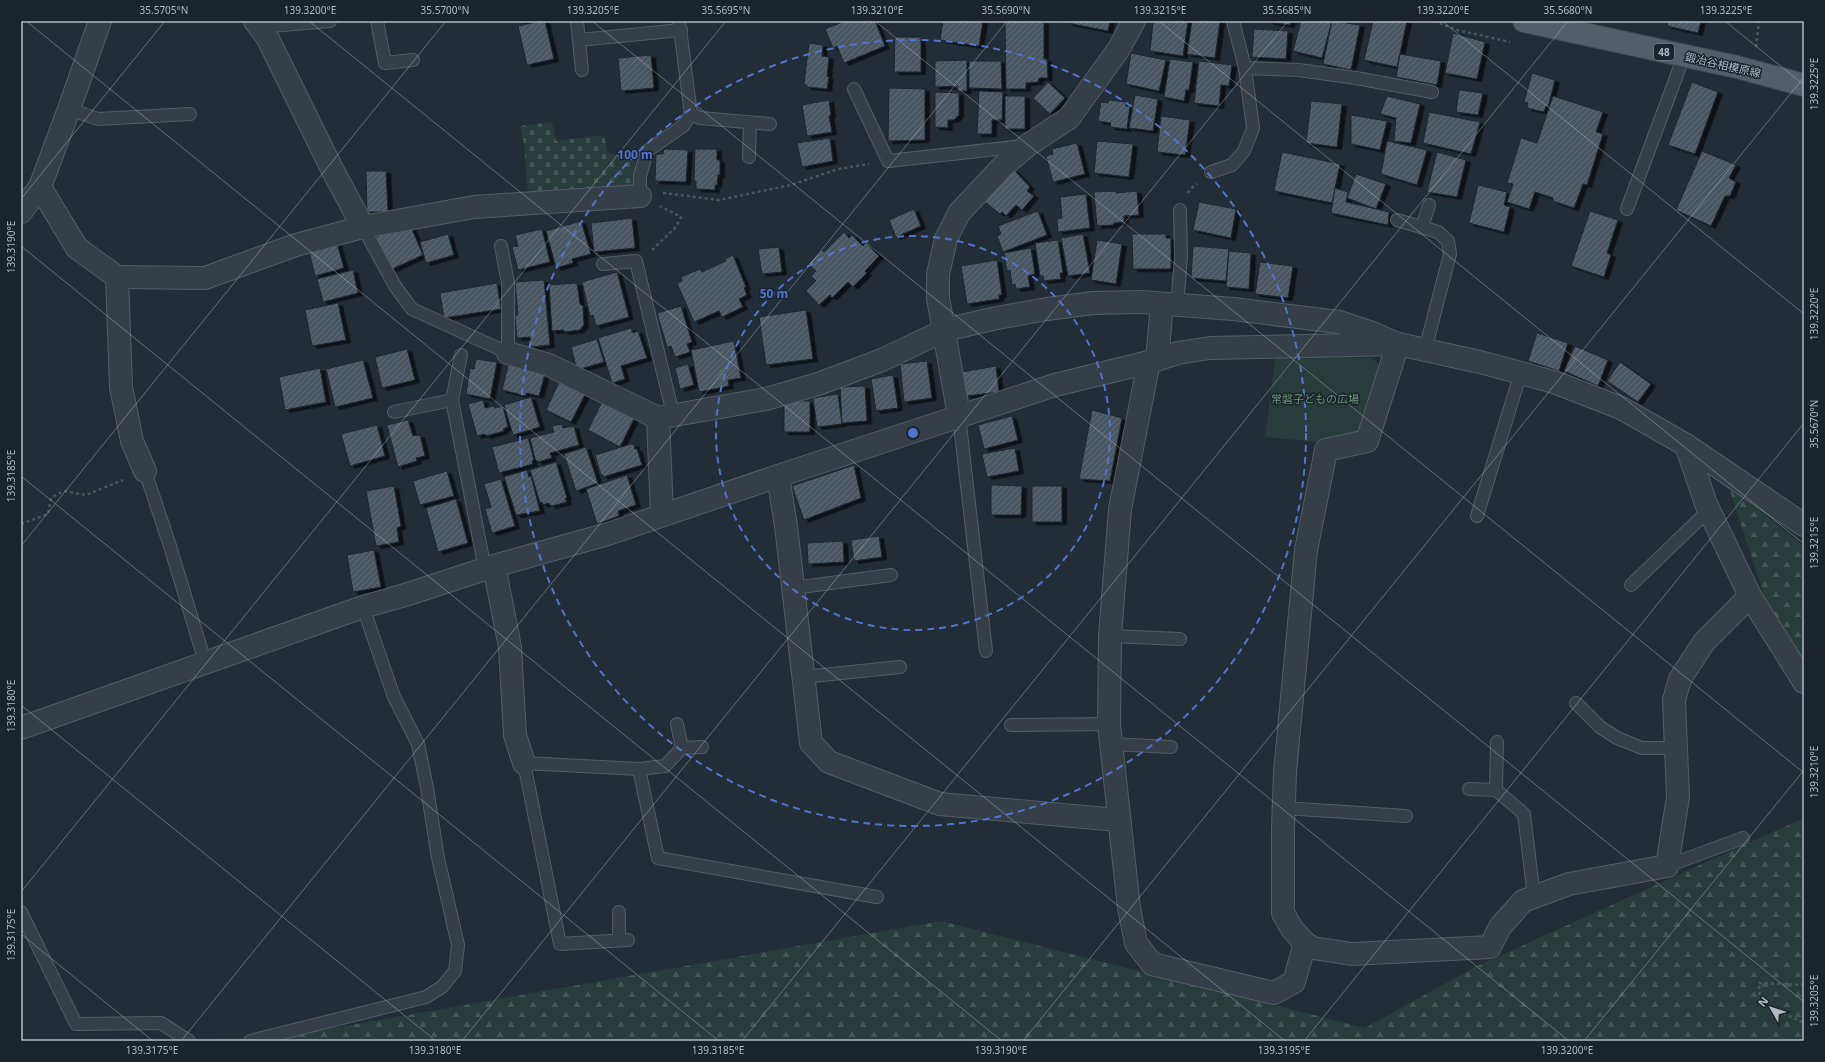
<svg xmlns="http://www.w3.org/2000/svg" width="1825" height="1062" viewBox="0 0 1825 1062" font-family="'Noto Sans','Noto Sans JP',sans-serif">
<style>
.green{fill:#283c3b}
.forest{fill:url(#forest-firs)}
.cemetery{fill:url(#cemetery-stones)}
.building{fill:url(#building-hatch);stroke:#1d262f;filter:url(#shadow)}
.lines{fill:none;stroke-linecap:round;stroke-linejoin:round}
.lane-casing{stroke:#545d66;stroke-width:14}
.street-casing{stroke:#545d66;stroke-width:24}
.primary-casing{stroke:#3f4851;stroke-width:24}
.path{stroke:#46595a;stroke-width:2.5;stroke-dasharray:3 3;stroke-linecap:butt}
.lane{stroke:#363f48;stroke-width:12}
.street{stroke:#363f48;stroke-width:22}
.primary{stroke:#545e68;stroke-width:22}
.ticks{fill:none;stroke:#b1bac4;stroke-width:1;stroke-opacity:0.45}
.ring{fill:none;stroke:#5174d1;stroke-width:2;stroke-dasharray:7 5}
.labels{text-anchor:middle;stroke-width:3;stroke-linejoin:round;paint-order:stroke}
.shield{fill:#1b242d;stroke:#848d97;stroke-width:1}
.shield-label{font-size:10px;font-weight:bold;fill:#b1bac4}
.street-label{font-size:11px;fill:#b1bac4;stroke:#1b242d}
.park-label{font-size:11px;fill:#6a9371;stroke:#1b242d}
.centre{fill:#5174d1;stroke:#1b242d;stroke-width:2}
.ring-label{font-size:12px;text-anchor:middle;font-weight:bold;fill:#5174d1;stroke:#1b242d;stroke-width:3;stroke-linejoin:round;paint-order:stroke}
.neatline{fill:none;stroke:#b1bac4;stroke-width:1.5}
.ticks-label{font-size:10px;text-anchor:middle;fill:#b1bac4}
</style>
<defs>
<pattern id="forest-firs" width="22" height="20" patternUnits="userSpaceOnUse"><rect width="22" height="20" fill="#283c3b"/><path d="M5 1l3.5 6h-7zM16 11l3.5 6h-7z" fill="#455656"/></pattern>
<pattern id="cemetery-stones" width="16" height="16" patternUnits="userSpaceOnUse"><rect width="16" height="16" fill="#283c3b"/><path d="M2 7V4a2 2 0 0 1 4 0v3zM10 15v-3a2 2 0 0 1 4 0v3z" fill="#455656"/></pattern>
<pattern id="building-hatch" width="6" height="6" patternUnits="userSpaceOnUse"><rect width="6" height="6" fill="#4b5763"/><path d="M-1 1l2-2M0 6l6-6M5 7l2-2" fill="none" stroke="#636d78"/></pattern>
<filter id="shadow"><feDropShadow dx="4.5" dy="2.5" stdDeviation="0" flood-color="#0009"/></filter>
</defs>
<rect width="100%" height="100%" fill="#232d37"/>
<!-- green -->
<polygon class="green" points="1276,355 1371,358 1383,367 1362,430 1356,433 1318,442 1265,437"/>
<!-- forest -->
<g class="forest">
<polygon points="1727,482 1804,547 1804,687 1787,665"/>
<polygon points="1804,818 1804,1041 21,1041 277,1038 941,921 1365,1028 1475,967"/>
</g>
<!-- cemetery -->
<polygon class="cemetery" points="552,122 556,141 604,135 608,154 636,154 634,189 528,195 524,144 520,126"/>
<!-- building -->
<g class="building">
<polygon points="519,21 538,21 520,23"/>
<polygon points="541,21 545,21 554,59 527,65 518,26"/>
<polygon points="845,21 875,21 885,46 844,63 837,46 833,48 825,29"/>
<polygon points="943,21 983,21 979,46 940,40"/>
<polygon points="1005,21 1044,22 1044,59 1047,59 1048,78 1039,78 1038,82 1026,83 1026,89 1006,89"/>
<polygon points="1069,21 1110,21 1108,31 1068,23"/>
<polygon points="1188,21 1183,56 1150,51 1153,22"/>
<polygon points="1192,21 1220,21 1215,58 1187,54"/>
<polygon points="1269,21 1291,21 1290,25 1269,22"/>
<polygon points="1301,21 1332,21 1322,58 1293,51"/>
<polygon points="1332,21 1360,25 1351,70 1323,64"/>
<polygon points="1373,21 1407,21 1397,67 1364,60"/>
<polygon points="1668,21 1701,21 1698,33 1667,26"/>
<polygon points="1254,29 1288,31 1286,59 1252,57"/>
<polygon points="1453,33 1485,42 1477,79 1445,73"/>
<polygon points="895,37 921,37 921,72 894,72"/>
<polygon points="809,43 823,45 822,56 829,57 827,76 829,77 827,89 807,87 807,85 804,84"/>
<polygon points="1131,53 1166,60 1159,91 1126,84"/>
<polygon points="1400,54 1441,61 1437,85 1396,77"/>
<polygon points="651,55 654,88 621,91 618,58"/>
<polygon points="1170,59 1193,62 1189,90 1186,90 1184,101 1164,97"/>
<polygon points="967,60 967,91 958,91 958,86 935,87 935,61"/>
<polygon points="969,61 1001,61 1002,89 969,88"/>
<polygon points="1199,61 1232,65 1229,86 1221,85 1219,106 1194,103"/>
<polygon points="1532,73 1555,80 1548,107 1546,106 1544,112 1527,108 1528,103 1524,102"/>
<polygon points="1048,82 1065,98 1050,114 1033,98"/>
<polygon points="1692,82 1718,92 1695,154 1668,145"/>
<polygon points="889,88 925,89 925,140 888,141"/>
<polygon points="1459,90 1483,93 1478,115 1456,112"/>
<polygon points="979,91 1003,92 1002,120 992,120 992,134 977,134"/>
<polygon points="935,92 959,93 959,115 954,120 948,120 948,128 935,127"/>
<polygon points="1135,95 1158,99 1153,131 1129,128"/>
<rect x="1005" y="96" width="20" height="33"/>
<polygon points="1387,96 1420,104 1411,143 1394,141 1396,118 1380,114"/>
<polygon points="1553,96 1603,112 1596,132 1603,134 1587,185 1583,184 1574,208 1553,201 1553,198 1535,192 1529,209 1507,202 1513,184 1507,183 1521,138 1537,143"/>
<polygon points="829,100 831,115 829,116 832,132 807,136 802,105"/>
<polygon points="1109,100 1126,102 1126,106 1130,106 1127,129 1110,127 1111,123 1098,121 1101,102 1108,103"/>
<polygon points="1311,101 1342,104 1337,147 1306,143"/>
<polygon points="1429,112 1480,122 1471,154 1423,143"/>
<polygon points="1351,115 1387,121 1380,150 1351,144"/>
<polygon points="1161,116 1190,120 1185,155 1157,152"/>
<polygon points="830,138 833,161 802,167 797,143"/>
<polygon points="1097,141 1133,144 1129,177 1094,173"/>
<polygon points="1387,141 1427,150 1417,185 1381,174"/>
<polygon points="1077,143 1085,174 1053,182 1046,156 1053,154 1052,149"/>
<polygon points="664,149 688,150 686,182 655,181 656,154 663,154"/>
<polygon points="695,149 717,149 717,160 720,160 720,175 718,175 717,185 715,185 715,190 696,189 696,181 694,181"/>
<polygon points="1702,151 1736,165 1729,178 1736,182 1730,196 1725,196 1711,226 1676,210"/>
<polygon points="1282,152 1340,164 1332,203 1274,191"/>
<polygon points="1437,152 1466,160 1457,197 1427,192"/>
<polygon points="1013,169 1030,187 1027,191 1034,196 1022,210 1016,205 1006,216 1002,212 1000,214 985,202"/>
<polygon points="366,171 386,171 388,212 367,212"/>
<polygon points="1356,174 1386,184 1376,209 1347,198"/>
<polygon points="1478,185 1507,192 1504,205 1510,207 1504,232 1469,223"/>
<polygon points="1335,188 1348,192 1346,202 1389,212 1388,225 1331,213"/>
<polygon points="1116,191 1116,193 1137,191 1139,215 1124,216 1124,222 1114,223 1113,225 1097,226 1094,192"/>
<polygon points="1086,194 1090,228 1058,232 1057,219 1062,218 1060,197"/>
<polygon points="1199,202 1236,209 1231,238 1193,230"/>
<polygon points="914,209 921,226 896,237 889,220"/>
<polygon points="1038,211 1047,235 1003,252 997,236 1001,234 998,226"/>
<polygon points="1590,211 1618,220 1607,253 1611,255 1604,277 1571,266"/>
<polygon points="632,218 635,248 594,252 591,223"/>
<polygon points="581,221 591,254 572,259 573,263 556,268 546,231"/>
<polygon points="409,222 423,255 390,270 376,237"/>
<polygon points="542,229 550,262 518,270 512,247 518,246 515,235"/>
<polygon points="844,232 849,238 852,235 863,246 866,243 879,256 865,271 867,273 853,287 848,282 832,298 830,295 819,305 806,291 816,281 811,276 816,271 808,264 822,250 824,252"/>
<polygon points="448,234 454,255 426,263 420,242"/>
<polygon points="1083,234 1090,273 1068,276 1061,238"/>
<polygon points="1132,234 1166,234 1166,238 1171,238 1171,269 1133,269"/>
<polygon points="1058,240 1063,273 1060,273 1061,279 1044,281 1043,276 1040,276 1035,243"/>
<polygon points="1097,240 1122,244 1116,284 1091,280"/>
<polygon points="337,243 344,268 315,276 309,251"/>
<polygon points="1193,246 1229,249 1226,281 1191,278"/>
<polygon points="779,247 782,272 762,274 758,249"/>
<polygon points="1031,248 1035,274 1028,276 1030,287 1016,289 1015,284 1012,285 1010,270 1007,271 1004,253"/>
<polygon points="1229,251 1251,253 1249,289 1226,287"/>
<polygon points="733,255 746,287 744,288 747,295 739,299 743,307 722,317 719,311 694,322 677,283 682,281 681,277 700,269 702,272 726,261 725,259"/>
<polygon points="997,260 1002,295 999,295 999,299 967,304 961,266"/>
<polygon points="1260,262 1293,266 1288,298 1255,294"/>
<polygon points="353,270 358,293 323,302 317,279"/>
<polygon points="617,272 629,317 596,326 593,315 590,316 582,282"/>
<polygon points="544,280 550,345 531,347 530,337 517,338 515,316 518,315 515,282"/>
<polygon points="497,283 501,309 444,318 440,293"/>
<polygon points="577,283 580,304 583,306 584,325 580,330 564,332 564,330 552,331 549,285"/>
<polygon points="338,303 346,340 312,346 305,310"/>
<polygon points="681,306 692,342 687,344 690,352 675,357 671,346 667,347 657,313"/>
<polygon points="806,310 813,359 766,365 759,317"/>
<polygon points="631,328 633,333 638,331 647,358 621,366 625,379 612,383 598,338"/>
<polygon points="1537,333 1568,343 1559,371 1528,361"/>
<polygon points="597,339 604,362 577,370 571,347"/>
<polygon points="734,341 741,378 728,380 729,386 699,392 691,350"/>
<polygon points="1575,346 1608,360 1598,386 1564,371"/>
<polygon points="407,349 415,380 382,388 375,357"/>
<polygon points="476,359 497,362 490,399 466,394 470,368 474,369"/>
<polygon points="363,360 373,398 335,407 326,369"/>
<polygon points="927,361 932,398 904,402 900,364"/>
<polygon points="509,362 545,374 539,396 526,393 526,396 502,390"/>
<polygon points="1620,362 1651,384 1638,402 1607,381"/>
<polygon points="688,364 694,385 680,389 675,368"/>
<polygon points="996,366 999,392 966,396 962,372"/>
<polygon points="320,368 326,402 285,410 279,377"/>
<polygon points="893,375 898,408 876,411 871,379"/>
<polygon points="560,380 586,393 571,422 546,410"/>
<polygon points="865,386 867,421 842,423 840,387"/>
<polygon points="838,394 842,424 817,427 813,398"/>
<polygon points="531,397 540,427 513,435 504,405"/>
<polygon points="483,400 485,408 494,406 495,408 503,406 508,427 503,429 504,431 486,436 485,434 477,436 468,404"/>
<polygon points="603,400 635,417 620,447 588,430"/>
<rect x="784" y="401" width="26" height="31"/>
<polygon points="1092,410 1122,418 1110,481 1079,479"/>
<polygon points="1012,416 1018,440 984,449 978,425"/>
<polygon points="408,420 413,436 420,435 425,456 416,458 417,461 398,467 387,425"/>
<polygon points="562,424 563,428 574,426 579,445 550,453 552,458 538,462 535,459 530,438 554,432 552,426"/>
<polygon points="377,425 385,456 350,466 341,434"/>
<polygon points="528,438 534,460 532,461 533,464 499,473 492,447"/>
<polygon points="631,444 634,444 635,449 637,449 642,465 603,477 603,475 601,475 595,455"/>
<polygon points="586,447 598,483 576,491 564,454"/>
<polygon points="1015,448 1019,471 987,477 982,454"/>
<polygon points="556,462 567,498 565,498 567,502 552,506 548,503 543,505 542,502 540,503 530,470"/>
<polygon points="854,465 861,498 804,520 792,486"/>
<polygon points="527,470 529,477 531,476 540,511 516,515 504,477"/>
<polygon points="447,471 454,496 420,505 413,481"/>
<polygon points="627,475 636,505 618,511 619,516 597,524 586,489"/>
<polygon points="501,479 515,526 492,533 485,509 491,507 484,484"/>
<polygon points="991,485 1022,486 1021,515 991,515"/>
<polygon points="394,486 401,526 397,528 399,542 376,546 366,491"/>
<rect x="1032" y="486" width="30" height="36"/>
<polygon points="456,499 468,543 438,552 426,508"/>
<polygon points="879,536 882,557 854,561 851,540"/>
<polygon points="843,541 844,562 808,564 807,543"/>
<polygon points="374,550 381,587 353,592 347,555"/>
</g>
<g class="lines">
<!-- lane casing -->
<g class="lane-casing">
<g id="lane">
<polyline points="377,21 385,63 413,60"/>
<polyline points="577,21 582,70"/>
<polyline points="259,27 330,21"/>
<polyline points="579,40 681,30"/>
<polyline points="1245,68 1299,70 1356,78 1432,92"/>
<polyline points="854,89 888,161 1024,146"/>
<polyline points="69,109 98,119 190,114"/>
<polyline points="691,114 700,118 770,124"/>
<polyline points="749,157 750,123"/>
<polyline points="1211,172 1232,165 1244,151 1253,128 1245,68 1233,21"/>
<polyline points="640,196 640,176 647,151 683,126 691,114 679,21"/>
<polyline points="1627,209 1684,56"/>
<polyline points="1397,220 1438,232 1448,241 1450,254 1425,350"/>
<polyline points="363,227 395,286 412,309 508,353 508,283 501,246"/>
<polyline points="1422,227 1429,205"/>
<polyline points="603,264 636,261 673,414"/>
<polyline points="1177,305 1181,257 1180,210"/>
<polyline points="461,355 452,400 485,569"/>
<polyline points="394,412 452,400"/>
<polyline points="959,416 986,651"/>
<polyline points="145,471 170,546 205,662"/>
<polyline points="1477,516 1521,372"/>
<polyline points="1631,585 1709,510"/>
<polyline points="793,588 891,575"/>
<polyline points="1110,636 1180,639"/>
<polyline points="803,677 900,667"/>
<polyline points="1576,703 1600,727 1617,738 1642,748 1677,748"/>
<polyline points="677,724 682,748"/>
<polyline points="1011,725 1109,724"/>
<polyline points="1497,742 1496,790 1524,814 1534,897"/>
<polyline points="1111,744 1171,747"/>
<polyline points="639,769 658,858 877,897"/>
<polyline points="1469,789 1496,790"/>
<polyline points="1284,808 1406,816"/>
<polyline points="1667,866 1743,838"/>
<polyline points="21,912 76,1024 161,1023 189,1041"/>
<polyline points="619,940 619,912"/>
<polyline points="628,940 560,944 524,763 639,769 665,766 682,748 702,747"/>
<polyline points="250,1041 426,997 442,987 455,971 458,945 438,858 427,788 418,744 394,697 363,607"/>
</g>
</g>
<!-- street casing -->
<g class="street-casing">
<g id="street">
<polyline points="255,21 267,37 332,169 363,227"/>
<polyline points="40,187 77,248 117,277 121,387 132,441 145,471"/>
<polyline points="21,212 40,187 69,109 100,21"/>
<polyline points="117,277 205,278 296,245 363,227 474,207 640,196"/>
<polyline points="1398,344 1367,441 1326,450 1306,550 1285,772 1283,829 1283,913 1292,929 1305,943 1313,948 1352,954 1490,947 1500,927 1523,901 1569,884 1667,866 1678,797 1674,700 1680,679 1704,642 1750,596"/>
<polyline points="508,353 549,365 658,418 766,399 818,384 882,360 945,330 992,319 1047,309 1093,303 1141,302 1233,309 1339,322 1372,333 1398,344 1480,362 1554,382 1621,408 1686,445 1804,525"/>
<polyline points="1157,360 1162,304"/>
<polyline points="1149,362 1120,509 1110,636 1109,724 1129,908 1136,943 1152,964 1274,993 1294,982 1305,943"/>
<polyline points="959,416 938,298 938,274 946,239 959,213 1003,166 1028,145 1069,118 1118,50 1134,21"/>
<polyline points="658,418 662,514"/>
<polyline points="1686,445 1706,504 1750,596 1804,682"/>
<polyline points="778,476 786,526 811,743 829,762 940,804 1118,820"/>
<polyline points="494,566 510,647 515,735 524,763"/>
<polyline points="21,728 363,607 405,595 494,566 608,534 778,476 1055,385 1149,362 1178,353 1210,348 1398,344"/>
</g>
</g>
<!-- primary casing -->
<g class="primary-casing">
<polyline id="primary" points="1524,21 1737,67 1804,85"/>
</g>
<!-- path -->
<g class="path">
<polyline points="1434,21 1457,30 1510,42"/>
<polyline points="1756,47 1759,21"/>
<polyline points="663,193 719,200 791,185 838,169 869,164"/>
<polyline points="1188,193 1190,189 1197,184"/>
<polyline points="652,250 676,227 681,217 660,206"/>
<polyline points="21,524 48,514 51,498 64,491 86,495 123,480"/>
<polyline points="1804,985 1759,983 1760,1002 1804,1023"/>
</g>
<!-- lane -->
<use href="#lane" class="lane"/>
<!-- street -->
<use href="#street" class="street"/>
<!-- primary -->
<use href="#primary" class="primary"/>
</g>
<!-- ticks -->
<path class="ticks" d="M26,21L1285,1041M309,21L1569,1041M592,21L1804,1002M875,21L1804,773M1159,21L1804,544M1442,21L1804,314M1725,21L1804,85M21,199L165,21M21,246L1002,1041M21,476L719,1041M21,546L446,21M21,705L436,1041M21,892L726,21M21,934L153,1041M181,1041L1007,21M462,1041L1288,21M742,1041L1568,21M1023,1041L1804,77M1304,1041L1804,423M1584,1041L1804,770"/>
<!-- distance rings -->
<g class="ring">
<circle cx="913" cy="433" r="197"/>
<circle cx="913" cy="433" r="393"/>
</g>
<g class="labels">
<!-- shield labels -->
<rect class="shield" x="1654" y="44" width="20" height="16" rx="3"/>
<g class="shield-label">
<text x="1664" y="56">48</text>
</g>
<!-- street labels -->
<g class="street-label">
<text transform="translate(1723 65) rotate(13)" y="4">鍛冶谷相模原線</text>
</g>
<!-- park labels -->
<g class="park-label">
<text x="1315" y="403">常磐子どもの広場</text>
</g>
</g>
<circle cx="913" cy="433" r="6" class="centre"/>
<g class="ring-label">
<text x="635" y="159">100 m</text>
<text x="774" y="298">50 m</text>
</g>
<!-- border -->
<rect width="1825" height="1062" fill="none" stroke="#1b242d" stroke-width="44"/>
<!-- north arrow -->
<g transform="translate(1771 1008) rotate(309)" stroke="#1b242d" stroke-width="3" paint-order="stroke">
<path d="M0-3L7 15L0 10L-7 15Z" fill="#b1bac4"/>
<text y="-6" font-size="11" font-weight="bold" text-anchor="middle" fill="#b1bac4">N</text>
</g>
<rect x="22" y="22" width="1781" height="1018" class="neatline"/>
<g class="ticks-label">
<text x="164" y="14">35.5705°N</text>
<text x="310" y="14">139.3200°E</text>
<text x="445" y="14">35.5700°N</text>
<text x="593" y="14">139.3205°E</text>
<text x="726" y="14">35.5695°N</text>
<text x="877" y="14">139.3210°E</text>
<text x="1006" y="14">35.5690°N</text>
<text x="1160" y="14">139.3215°E</text>
<text x="1287" y="14">35.5685°N</text>
<text x="1443" y="14">139.3220°E</text>
<text x="1568" y="14">35.5680°N</text>
<text x="1726" y="14">139.3225°E</text>
<text transform="translate(1814 84) rotate(-90)" y="4">139.3225°E</text>
<text transform="translate(11 247) rotate(-90)" y="4">139.3190°E</text>
<text transform="translate(1814 314) rotate(-90)" y="4">139.3220°E</text>
<text transform="translate(1814 424) rotate(-90)" y="4">35.5670°N</text>
<text transform="translate(11 476) rotate(-90)" y="4">139.3185°E</text>
<text transform="translate(1814 543) rotate(-90)" y="4">139.3215°E</text>
<text transform="translate(11 706) rotate(-90)" y="4">139.3180°E</text>
<text transform="translate(1814 772) rotate(-90)" y="4">139.3210°E</text>
<text transform="translate(11 935) rotate(-90)" y="4">139.3175°E</text>
<text transform="translate(1814 1001) rotate(-90)" y="4">139.3205°E</text>
<text x="152" y="1054">139.3175°E</text>
<text x="435" y="1054">139.3180°E</text>
<text x="718" y="1054">139.3185°E</text>
<text x="1001" y="1054">139.3190°E</text>
<text x="1284" y="1054">139.3195°E</text>
<text x="1567" y="1054">139.3200°E</text>
</g>
</svg>
